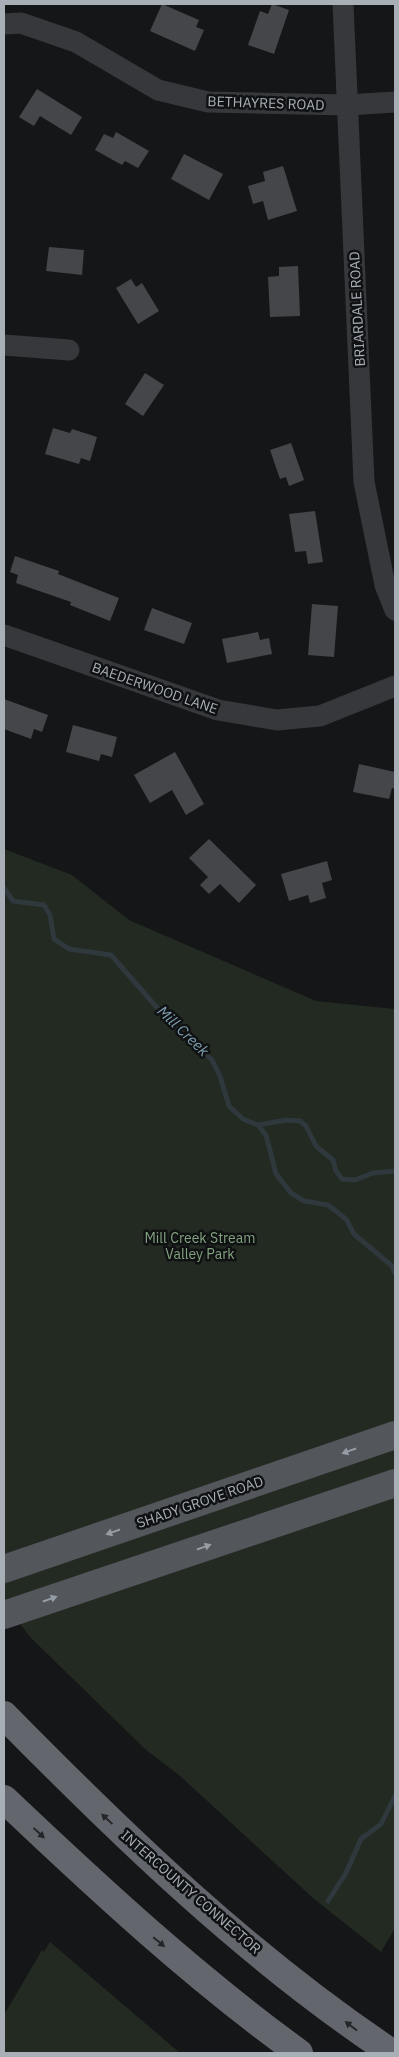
<svg xmlns="http://www.w3.org/2000/svg" width="399" height="2057" viewBox="0 0 399 2057" font-family="'IBM Plex Sans',sans-serif">
<style>
.green{fill:#222a22}
.lines{fill:none;stroke-linecap:round;stroke-linejoin:round}
.stream{stroke:#2e383d;stroke-width:5}
.building{fill:#44464a}
.minor{stroke:#36383c;stroke-width:21}
.major{stroke:#53565b;stroke-width:28}
.highway{stroke:#63676d;stroke-width:28}
.oneway{fill:#979da5}
.oneway2{fill:#252629}
.labels{text-anchor:middle;stroke-width:5;stroke-linejoin:round;paint-order:stroke}
.street-label{font-size:14px;fill:#a8afb7;stroke:#101112}
.park-label{font-size:14px;fill:#82a27f;stroke:#101112}
.water-label{font-size:15px;font-style:italic;fill:#7fa1b1;stroke:#101112}
</style>
<rect width="100%" height="100%" fill="#151617"/>
<!-- green -->
<g class="green">
<polygon points="4,849 72,875 129,920 316,1001 395,1009 395,1928 381,1952 314,1899 180,1776 145,1749 31,1638 4,1604"/>
<polygon points="50,1942 180,2053 4,2053 4,2015 42,1950 44,1952"/>
</g>
<g class="lines">
<!-- stream -->
<g class="stream">
<polyline points="4,888 13,901 44,905 50,915 54,939 69,949 111,955 159,1010 212,1060 220,1076 229,1106 243,1119 258,1125 266,1135 276,1174 291,1193 304,1201 328,1205 346,1219 354,1234 392,1266 395,1273"/>
<polyline points="258,1125 286,1120 300,1121 306,1126 316,1146 333,1160 336,1171 342,1179 355,1180 373,1173 395,1171"/>
<polyline points="328,1901 346,1873 361,1839 381,1824 395,1796"/>
</g>
</g>
<!-- building -->
<g class="building">
<polygon points="162,4 199,20 196,27 204,30 195,51 150,31"/>
<polygon points="272,4 289,10 274,54 248,45 260,11 268,14"/>
<polygon points="37,89 82,117 71,135 40,116 34,126 19,117"/>
<polygon points="116,132 149,151 138,168 125,161 122,165 95,150 104,134 113,138"/>
<polygon points="184,154 223,174 209,200 171,179"/>
<polygon points="283,166 297,211 268,220 263,201 253,204 248,186 265,181 263,172"/>
<polygon points="49,247 84,250 82,275 46,271"/>
<polygon points="298,266 300,316 270,317 268,277 279,276 279,267"/>
<polygon points="131,279 136,287 142,283 159,311 138,324 116,288"/>
<polygon points="145,373 164,385 143,416 125,404"/>
<polygon points="53,428 70,433 72,429 97,437 90,461 81,458 79,464 45,454"/>
<polygon points="291,443 304,480 289,486 286,477 280,479 270,450"/>
<polygon points="315,511 323,562 308,564 306,551 295,552 289,514"/>
<polygon points="15,556 59,571 58,574 119,598 110,621 70,605 71,602 16,583 18,575 10,572"/>
<polygon points="312,604 338,606 334,657 308,655"/>
<polygon points="152,608 192,623 184,644 144,630"/>
<polygon points="258,632 260,640 269,638 272,654 227,663 222,639"/>
<polygon points="4,699 48,715 42,732 34,729 31,739 4,729"/>
<polygon points="73,725 117,737 112,757 101,754 99,761 66,752"/>
<polygon points="175,752 204,804 186,815 172,790 150,803 134,775"/>
<polygon points="359,764 395,772 395,789 392,788 389,799 353,792"/>
<polygon points="209,839 256,885 239,903 220,884 209,894 200,885 208,877 189,858"/>
<polygon points="327,861 332,880 322,883 326,898 310,903 308,895 289,901 281,874"/>
</g>
<g class="lines">
<!-- minor -->
<g class="minor">
<polyline points="343,4 364,482 385,585 395,610"/>
<polyline points="4,24 21,23 76,42 158,90 208,102 347,105 395,102"/>
<polyline points="4,345 69,350"/>
<polyline points="4,635 218,710 277,720 320,716 395,686"/>
</g>
<!-- major -->
<g class="major">
<polyline points="4,1569 395,1435"/>
<polyline points="4,1615 395,1483"/>
</g>
<!-- highway -->
<g class="highway">
<path d="M4,1715C124,1837 249,1958 392,2053"/>
<path d="M4,1799C99,1889 193,1976 299,2053"/>
</g>
</g>
<!-- one-way arrows -->
<defs><path id="oneway-solid" d="M-6-.8H1V-3.2L6.5 0L1 3.2V.8H-6Z" transform="scale(1.25)"/></defs>
<g class="oneway">
<use href="#oneway-solid" transform="translate(349 1451) rotate(161)"/>
<use href="#oneway-solid" transform="translate(113 1532) rotate(161)"/>
<use href="#oneway-solid" transform="translate(204 1547) rotate(-19)"/>
<use href="#oneway-solid" transform="translate(50 1599) rotate(-19)"/>
</g>
<g class="oneway2">
<use href="#oneway-solid" transform="translate(107 1819) rotate(-137)"/>
<use href="#oneway-solid" transform="translate(39 1833) rotate(43)"/>
<use href="#oneway-solid" transform="translate(159 1942) rotate(40)"/>
<use href="#oneway-solid" transform="translate(351 2026) rotate(-143)"/>
</g>
<g class="labels">
<!-- street labels -->
<g class="street-label">
<text transform="translate(266 103) rotate(2)" y="5">BETHAYRES ROAD</text>
<text transform="translate(357 309) rotate(-93)" y="5">BRIARDALE ROAD</text>
<text transform="translate(155 688) rotate(19)" y="5">BAEDERWOOD LANE</text>
<text transform="translate(200 1502) rotate(-19)" y="5">SHADY GROVE ROAD</text>
<text transform="translate(191 1892) rotate(41)" y="5">INTERCOUNTY CONNECTOR</text>
</g>
<!-- park labels -->
<g class="park-label">
<text x="200" y="1243">Mill Creek Stream<tspan x="200" dy="16">Valley Park</tspan></text>
</g>
<!-- water labels -->
<g class="water-label">
<text transform="translate(183 1031) rotate(44)" y="5">Mill Creek</text>
</g>
</g>
<!-- border -->
<rect width="399" height="2057" fill="none" stroke="#a8afb7" stroke-width="10"/>
</svg>
